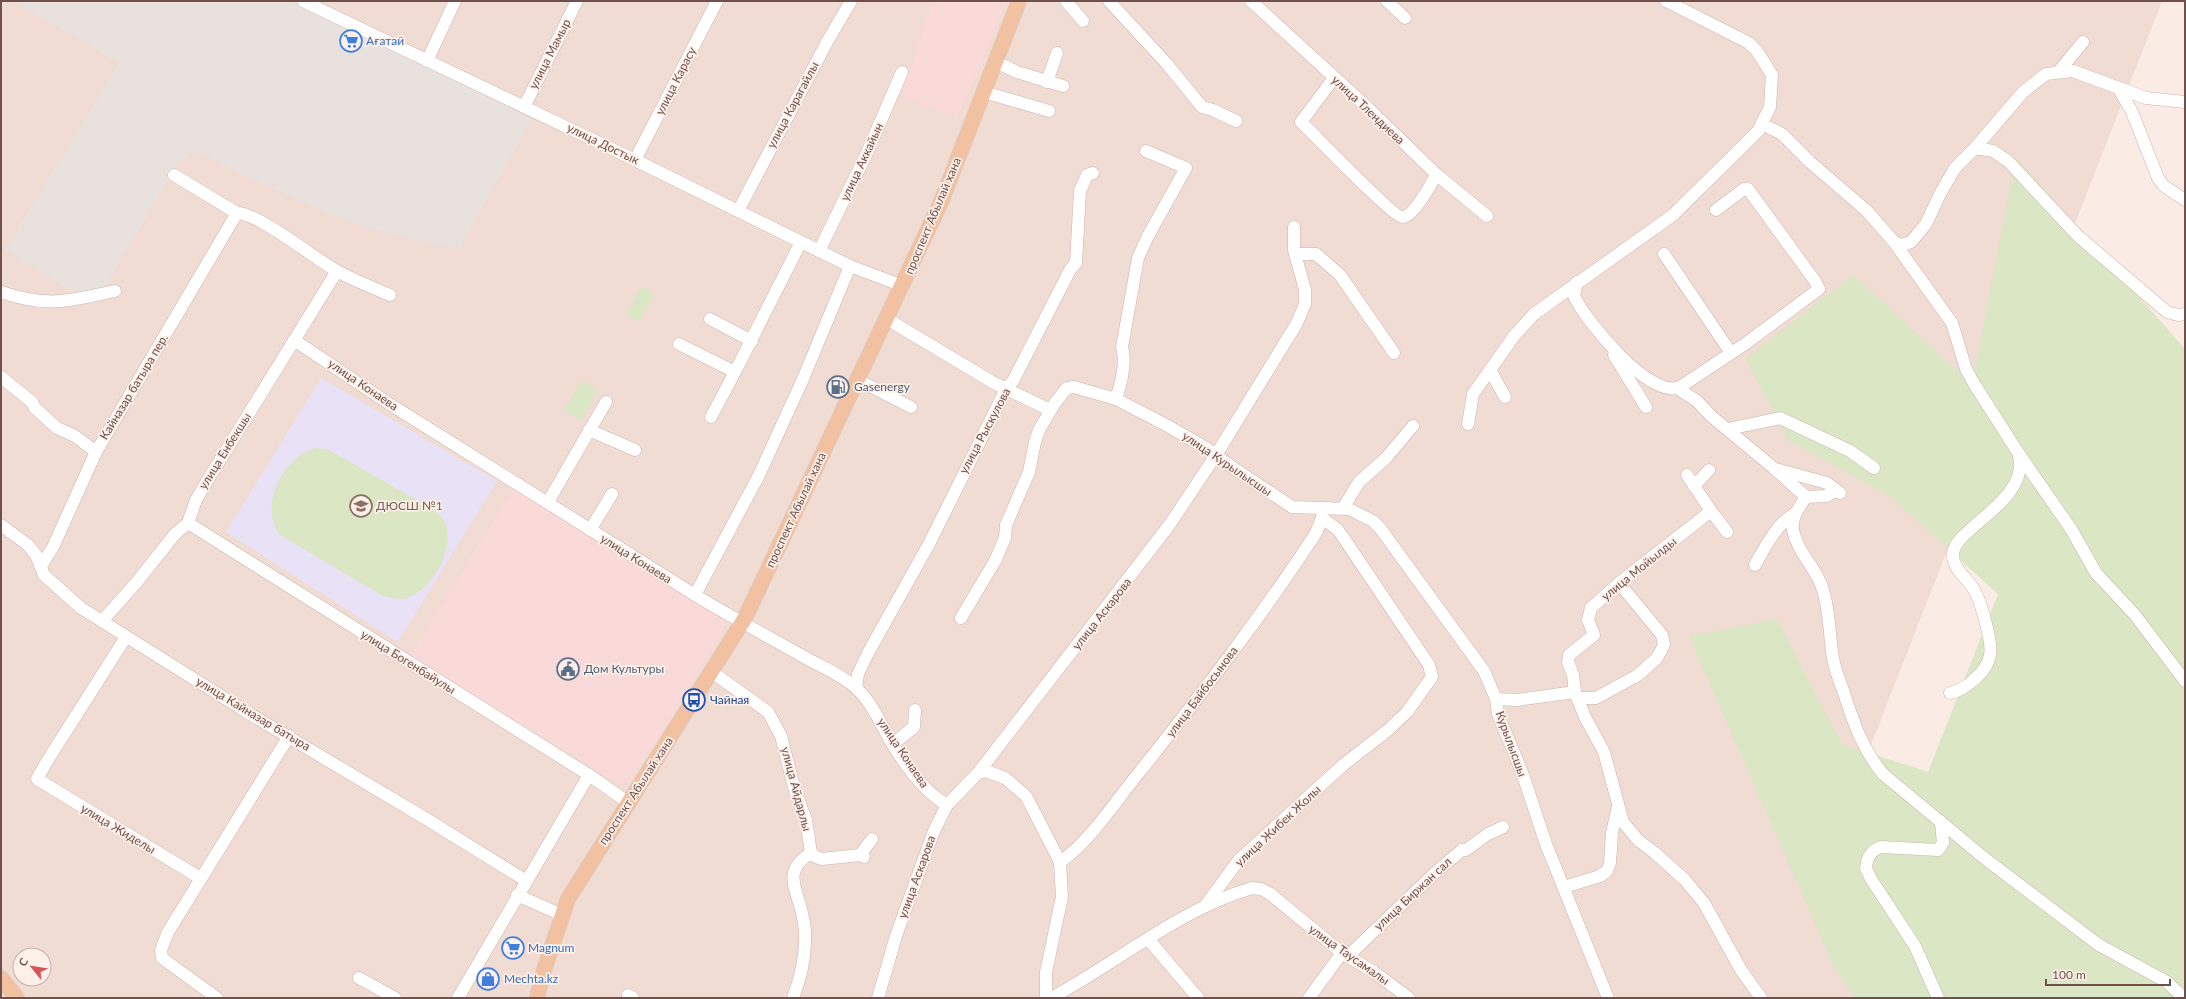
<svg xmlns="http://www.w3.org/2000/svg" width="2186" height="999" viewBox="0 0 2186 999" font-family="Lato,sans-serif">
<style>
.residential{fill:#f0dcd3;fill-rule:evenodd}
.commercial{fill:#f9dad8}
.industrial{fill:#e9e1de}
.education{fill:#e9e1f6}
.green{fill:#dae6c4}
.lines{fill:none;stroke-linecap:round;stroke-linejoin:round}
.minor-casing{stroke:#ccb4ae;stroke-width:13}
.major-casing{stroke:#d4cac9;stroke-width:16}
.minor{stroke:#fff;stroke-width:12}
.major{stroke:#f2c1a2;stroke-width:15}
.labels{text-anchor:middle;stroke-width:3.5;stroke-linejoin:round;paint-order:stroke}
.shop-label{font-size:12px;fill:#366cbe;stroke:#fdf0e9;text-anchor:start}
.street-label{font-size:12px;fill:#6f504c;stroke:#fdf0e9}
.service-label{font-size:12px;fill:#4e5e75;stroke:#fdf0e9;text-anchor:start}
.education-label{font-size:12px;fill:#785e54;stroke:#fdf0e9;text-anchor:start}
.transit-label{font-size:12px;fill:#164399;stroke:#fdf0e9;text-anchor:start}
</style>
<rect width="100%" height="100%" fill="#faece4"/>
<!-- residential -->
<path class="residential" d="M1,1H2162L1819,878L1877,998H1ZM20,955H44V979H20Z"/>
<!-- commercial -->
<g class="commercial">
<polygon points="933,1 1007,1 988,48 957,118 901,95"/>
<polygon points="513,489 729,622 630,782 619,784 410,656"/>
</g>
<!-- industrial -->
<polygon class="industrial" points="13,1 289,1 535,114 459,249 417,241 343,220 245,176 209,157 193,152 177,165 94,305 5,250 119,63"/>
<!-- education -->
<polygon class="education" points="321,378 497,481 398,642 226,532"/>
<!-- green -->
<g class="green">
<polygon points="2016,157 2185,349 2185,998 1855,998 1834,967 1689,636 1777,619 1842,744 1928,772 1998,594 1891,497 1789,441 1745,359 1853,275 1972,384"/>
<polygon points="641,287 654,294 639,322 626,315"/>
<polygon points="581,380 598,390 582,421 564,411"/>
<path d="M316,448L329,450L434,510C438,514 444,518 446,524C455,550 430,595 402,599C395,599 389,597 383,596L280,535C261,510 277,474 299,456C303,452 311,450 316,448Z"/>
</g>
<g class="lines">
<!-- minor casing -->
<g class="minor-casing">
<g id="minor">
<polyline points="303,1 635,160 801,242 850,266 903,286"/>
<polyline points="1066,1 1083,21"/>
<polyline points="1109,1 1167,64 1202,107 1213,110 1236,121"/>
<polyline points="1251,1 1369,109 1436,174 1487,216"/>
<polyline points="1387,1 1405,18"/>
<polyline points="427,61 455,1"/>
<polyline points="996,62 1017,72 1063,86"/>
<polyline points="2059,71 2083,42"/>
<path d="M1334,78L1301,122C1314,134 1394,218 1403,217C1414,216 1432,183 1436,174"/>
<polyline points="1047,82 1057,53"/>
<polyline points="2119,89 2132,112 2158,178 2164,186 2185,200"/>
<polyline points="984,92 1049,111"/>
<polyline points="524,107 577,1"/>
<polyline points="1762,124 1782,134 1810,162 1867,211 1894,242 1952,323 1966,369 1973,382 2019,454 2071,529 2096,573 2135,615 2185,681"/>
<polyline points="1975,148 1993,151 2008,161 2078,236 2167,312 2178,315 2185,314"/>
<polyline points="635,160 717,1"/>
<path d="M174,175L237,213C258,213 314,258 337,271C353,280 372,287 390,295"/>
<polyline points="738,211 827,42 851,1"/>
<polyline points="1894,242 1902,245 1911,242 1926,224 1940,194 1955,168 1975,148 2023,92 2046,74 2073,71 2146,98 2185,102"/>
<polyline points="819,251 866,155 902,72"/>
<polyline points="1295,254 1316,254 1340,275 1394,353"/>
<polyline points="1664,254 1731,353"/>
<path d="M1577,282L1574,296C1585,320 1650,400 1680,387L1745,344L1819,289L1815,281L1748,189H1744L1716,210"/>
<path d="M1,292C48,308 68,301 115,291"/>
<polyline points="710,319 752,341"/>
<polyline points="887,319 994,383 1050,410"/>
<path d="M294,340L388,403L695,595C731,617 769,637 806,658C822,667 840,674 855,687C871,701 880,722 890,740C904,764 923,791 947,805"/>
<polyline points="679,344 735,372 801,242"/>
<polyline points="1614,355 1646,407"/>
<polyline points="1490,370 1505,397"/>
<polyline points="1,377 32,402 35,408 57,428 75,436 96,452"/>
<polyline points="858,380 911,407"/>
<polyline points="1677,388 1697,401 1711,416 1775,469 1827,483 1840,493"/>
<path d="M1116,399C1121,384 1127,363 1122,347L1138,258L1148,236L1186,168L1146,151"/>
<polyline points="711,417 735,372"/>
<polyline points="1468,424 1473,394 1514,336 1534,314 1673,215 1758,131 1770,107 1772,75 1757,51 1749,43 1666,1"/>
<polyline points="1728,429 1780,418 1850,451 1874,468"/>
<polyline points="589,430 635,450"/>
<path d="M1775,469L1806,497C1799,508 1791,517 1793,530C1797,552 1815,566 1822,587C1830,609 1829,635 1833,658C1835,670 1840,682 1844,693C1854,724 1862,748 1883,774L1983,857L2099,945L2167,982L2184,998"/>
<polyline points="1687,475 1711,511 1619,583 1591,608 1588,620 1594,635 1569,655 1568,662 1573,675 1575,692 1585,717 1604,752 1623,822 1638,840 1655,853 1685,880 1704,903 1741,970 1761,998"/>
<polyline points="1694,486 1709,470"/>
<polyline points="1806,497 1826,496 1836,490"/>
<polyline points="548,502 606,402"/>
<polyline points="1343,508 1359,482 1386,458 1413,426"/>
<polyline points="1711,511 1727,532"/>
<polyline points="188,523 589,775 629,803"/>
<polyline points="1,525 28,545 36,555 44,575 81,608 245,711 428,820 525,880"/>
<polyline points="590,530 612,494"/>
<path d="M1755,565C1765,547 1777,523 1796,513"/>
<polyline points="41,566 53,547 96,452 237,213"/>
<polyline points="695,595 759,475 803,379 850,266"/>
<polyline points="961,618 995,561 1005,538 1006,525 1029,472 1035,442 1039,430 1055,403 1067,388 1074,387 1116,399 1166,425 1206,448 1232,467 1292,507 1349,509 1373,521 1380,528 1484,671 1496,699 1498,714 1523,775 1546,844 1608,998"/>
<polyline points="102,621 136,583 175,534 188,523 196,500 209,478 337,271"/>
<polyline points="126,637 49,758 37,779 200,878"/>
<path d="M712,672L768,712L781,736L795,791L806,820L811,853C787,868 792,881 800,905C803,916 806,930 805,941C805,962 800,979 793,998"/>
<polyline points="856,688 858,674 868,653 929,544 1006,389 1013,381 1070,270 1076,263 1080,191 1087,175 1093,173"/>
<path d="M1950,693C1961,691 1970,684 1978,676C1983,672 1989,662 1990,655C1993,644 1980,598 1973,588C1966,577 1953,569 1953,555C1952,529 2030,501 2019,456"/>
<polyline points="1577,698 1596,698 1638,675 1657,658 1664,645 1662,635 1619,583"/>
<polyline points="1496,699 1517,700 1575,692"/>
<polyline points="893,744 914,727 915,710"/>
<polyline points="978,773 986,771 1005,778 1026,796 1060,862 1062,897 1046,972 1046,998"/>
<polyline points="811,853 816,857 822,859 860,855 864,857"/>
<polyline points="860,855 872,839"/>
<path d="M1060,862C1091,840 1114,803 1138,774C1200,696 1261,617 1316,533L1322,518L1323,511"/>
<polyline points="1564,887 1600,876 1607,871 1610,863 1612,833 1618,806"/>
<polyline points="517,895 562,915"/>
<polyline points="1205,906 1238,861 1343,765 1388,730 1407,712 1432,677 1429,665 1343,537 1337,529 1322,518"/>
<polyline points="1148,939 1198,998"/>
<polyline points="1348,956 1436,872 1462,850 1466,850 1488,834 1503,827"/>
<polyline points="359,978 395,998"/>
<polyline points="628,995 633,998"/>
<polyline points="217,998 162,958 161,950 168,932 289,736"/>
<polyline points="458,998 589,775"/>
<polyline points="878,998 896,936 934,831 947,805 978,773 1170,524 1216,455 1297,323 1305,304 1305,290 1294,250 1294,227"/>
<path d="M1051,998C1118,962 1178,910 1252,888L1261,889L1269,893L1342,953L1374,972L1409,998"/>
<polyline points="1309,998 1342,953"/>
<path d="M1938,998L1915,946L1871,879L1866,868C1867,857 1871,850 1881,847L1938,850L1943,843L1941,822"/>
</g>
</g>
<!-- major casing -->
<g class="major-casing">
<g id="major">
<polyline points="1,978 17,998"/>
<polyline points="537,998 544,970 568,899 745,618 941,202 1019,1"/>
</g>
</g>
<!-- minor -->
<use href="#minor" class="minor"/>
<!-- major -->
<use href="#major" class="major"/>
</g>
<!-- icons -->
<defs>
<g id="supermarket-ring" transform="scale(1.15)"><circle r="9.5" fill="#fdf0e9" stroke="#3f7fe0" stroke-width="1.5"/><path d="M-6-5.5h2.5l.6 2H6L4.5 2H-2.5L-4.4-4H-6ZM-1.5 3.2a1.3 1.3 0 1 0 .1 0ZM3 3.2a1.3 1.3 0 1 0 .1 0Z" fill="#3f7fe0"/></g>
<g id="fuel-ring" transform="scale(1.15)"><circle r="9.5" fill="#fdf0e9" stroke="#5c6f8a" stroke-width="1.5"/><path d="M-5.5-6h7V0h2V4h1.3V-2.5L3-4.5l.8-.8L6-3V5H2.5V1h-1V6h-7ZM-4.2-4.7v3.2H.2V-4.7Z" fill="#5c6f8a"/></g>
<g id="school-ring" transform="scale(1.15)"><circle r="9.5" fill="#fdf0e9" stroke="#8d6e63" stroke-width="1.5"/><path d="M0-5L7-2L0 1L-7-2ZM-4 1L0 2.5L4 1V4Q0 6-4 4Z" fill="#8d6e63"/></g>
<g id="civic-ring" transform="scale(1.15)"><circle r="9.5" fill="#fdf0e9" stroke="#5c6f8a" stroke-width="1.5"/><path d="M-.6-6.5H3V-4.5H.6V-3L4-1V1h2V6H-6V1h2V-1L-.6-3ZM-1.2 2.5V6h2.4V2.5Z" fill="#5c6f8a"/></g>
<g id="bus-ring" transform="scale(1.15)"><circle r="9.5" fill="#fdf0e9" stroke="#1a4fb4" stroke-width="1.5"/><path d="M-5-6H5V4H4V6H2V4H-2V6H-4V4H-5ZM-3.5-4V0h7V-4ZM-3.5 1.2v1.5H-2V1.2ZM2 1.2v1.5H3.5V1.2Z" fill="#1a4fb4"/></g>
<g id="shop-ring" transform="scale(1.15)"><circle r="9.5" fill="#fdf0e9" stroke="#3f7fe0" stroke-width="1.5"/><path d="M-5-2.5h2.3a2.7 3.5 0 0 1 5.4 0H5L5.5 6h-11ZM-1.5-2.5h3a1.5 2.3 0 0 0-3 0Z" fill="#3f7fe0"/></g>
</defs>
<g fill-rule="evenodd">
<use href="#supermarket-ring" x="351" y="41"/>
<use href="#fuel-ring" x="838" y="387"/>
<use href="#school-ring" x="361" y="506"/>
<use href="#civic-ring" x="568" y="669"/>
<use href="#bus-ring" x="694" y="700"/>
<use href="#supermarket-ring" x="513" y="948"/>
<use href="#shop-ring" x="488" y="979"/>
</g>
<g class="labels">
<!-- shop labels -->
<g class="shop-label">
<text x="366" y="45">Ағатай</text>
<text x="528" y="952">Magnum</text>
<text x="504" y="983">Mechta.kz</text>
</g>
<!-- street labels -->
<g class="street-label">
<text transform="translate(550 54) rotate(-63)" y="4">улица Мамыр</text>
<text transform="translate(676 81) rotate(-63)" y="4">улица Карасу</text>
<text transform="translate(793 105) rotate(-62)" y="4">улица Карагайлы</text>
<text transform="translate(1368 110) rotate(43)" y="4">улица Тлендиева</text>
<text transform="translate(603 144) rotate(26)" y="4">улица Достык</text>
<text transform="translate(862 162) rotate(-65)" y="4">улица Аккайын</text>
<text transform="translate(933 216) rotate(-67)" y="4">проспект Абылай хана</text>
<text transform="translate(363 385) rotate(34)" y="4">улица Конаева</text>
<text transform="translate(134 387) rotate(-59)" y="4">Кайназар батыра пер.</text>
<text transform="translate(985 431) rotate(-62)" y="4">улица Рыскулова</text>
<text transform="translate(225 451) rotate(-58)" y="4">улица Енбекшы</text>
<text transform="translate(1227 464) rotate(34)" y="4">улица Курылысшы</text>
<text transform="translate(796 510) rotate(-65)" y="4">проспект Абылай хана</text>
<text transform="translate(636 559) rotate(32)" y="4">улица Конаева</text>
<text transform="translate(1639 569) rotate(-39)" y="4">улица Мойылды</text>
<text transform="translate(1102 614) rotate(-52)" y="4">улица Аскарова</text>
<text transform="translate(408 662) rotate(32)" y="4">улица Богенбайулы</text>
<text transform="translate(1202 692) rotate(-53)" y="4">улица Байбосынова</text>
<text transform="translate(253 714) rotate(31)" y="4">улица Кайназар батыра</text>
<text transform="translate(1511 744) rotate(70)" y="4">Курылысшы</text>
<text transform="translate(903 753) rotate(56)" y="4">улица Конаева</text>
<text transform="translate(796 789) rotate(75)" y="4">улица Айдарлы</text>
<text transform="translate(636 791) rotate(-57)" y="4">проспект Абылай хана</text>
<text transform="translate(1278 826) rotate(-43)" y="4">улица Жибек Жолы</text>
<text transform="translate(118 829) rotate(31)" y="4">улица Жиделы</text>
<text transform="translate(917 877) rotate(-70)" y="4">улица Аскарова</text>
<text transform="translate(1413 894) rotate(-43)" y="4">улица Биржан сал</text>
<text transform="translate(1349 955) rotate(35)" y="4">улица Таусамалы</text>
</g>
<!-- service labels -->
<g class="service-label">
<text x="854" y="391">Gasenergy</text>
<text x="584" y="673">Дом Культуры</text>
</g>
<!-- education labels -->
<g class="education-label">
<text x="376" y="510">ДЮСШ №1</text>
</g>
<!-- transit labels -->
<g class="transit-label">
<text x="710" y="704">Чайная</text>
</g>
</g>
<!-- border -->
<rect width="2186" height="999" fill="none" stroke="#6f504c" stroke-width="4"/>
<!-- north arrow -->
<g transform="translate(32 967) rotate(300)"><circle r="19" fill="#fdf0e9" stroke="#c4b0aa"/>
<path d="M0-3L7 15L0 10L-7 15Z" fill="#d85457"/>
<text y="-6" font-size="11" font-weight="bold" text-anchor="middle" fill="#6f504c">С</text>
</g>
<!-- scale -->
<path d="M2046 979v6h124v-6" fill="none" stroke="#6f504c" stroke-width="2"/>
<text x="2052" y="979" font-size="12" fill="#6f504c" stroke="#fdf0e9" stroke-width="3" paint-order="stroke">100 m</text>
</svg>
